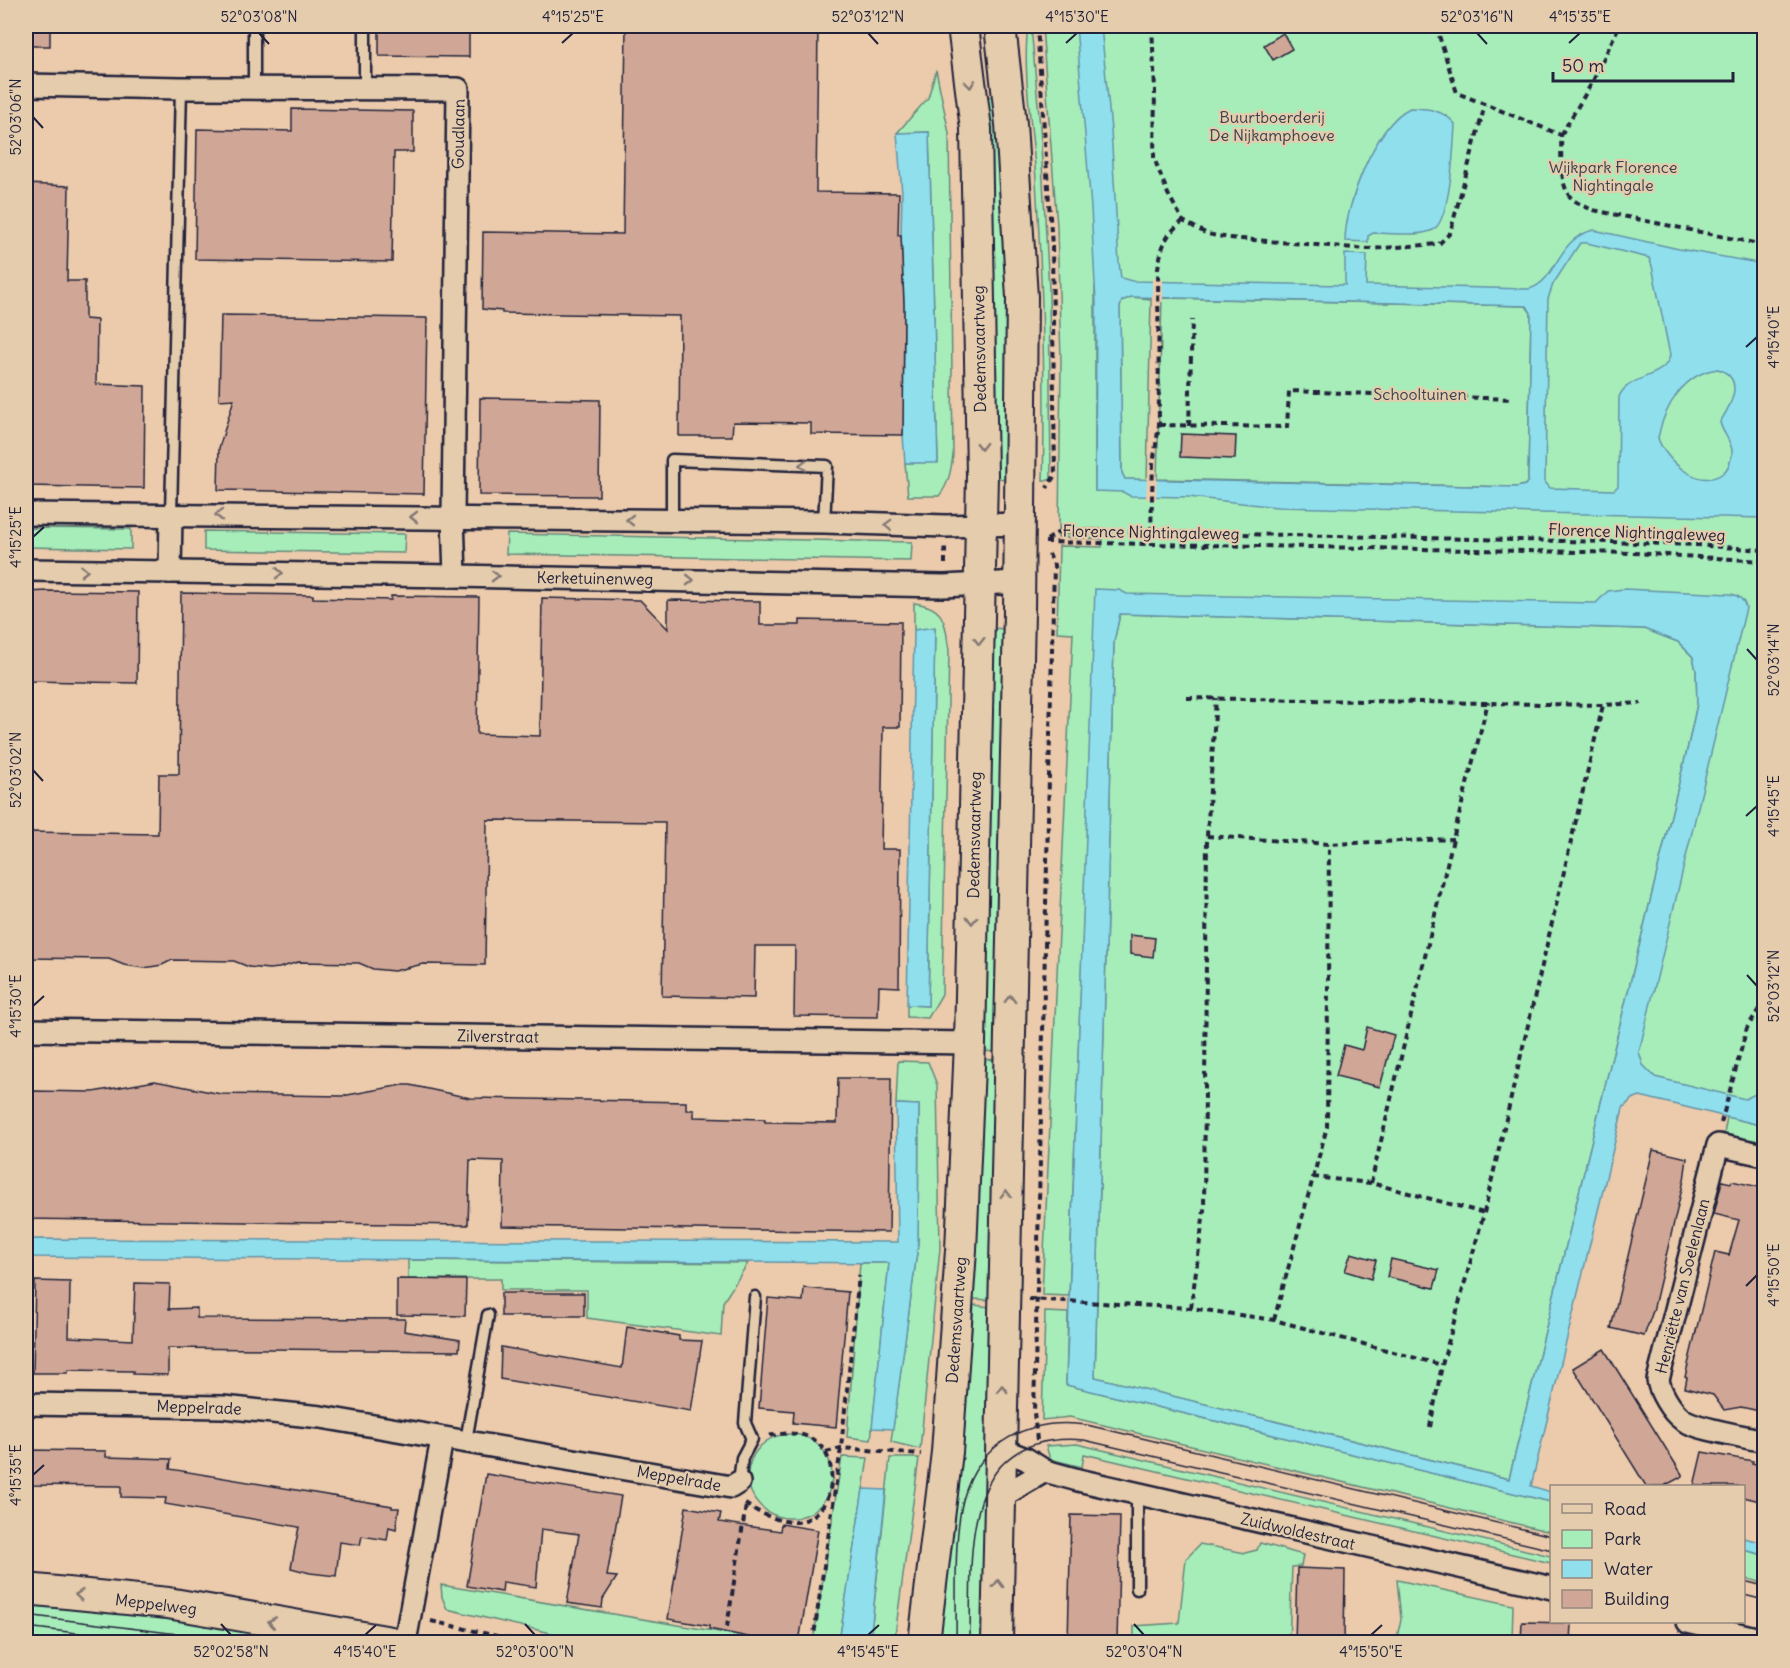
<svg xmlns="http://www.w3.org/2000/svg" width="1790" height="1668" viewBox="0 0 1790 1668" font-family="Delius,sans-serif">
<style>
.green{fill:#a7edb9;stroke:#64887a;stroke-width:1.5;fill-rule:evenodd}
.water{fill:#90dfed;stroke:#6493a6;stroke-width:1.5;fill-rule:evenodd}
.pier{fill:#ebcbac}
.building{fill:#d0a796;stroke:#22223b;stroke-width:1.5}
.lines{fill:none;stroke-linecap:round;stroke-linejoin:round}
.lane-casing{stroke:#22223b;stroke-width:15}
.street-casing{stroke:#22223b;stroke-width:26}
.secondary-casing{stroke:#22223b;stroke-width:34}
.path{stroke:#22223b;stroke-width:4;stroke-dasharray:6 4.5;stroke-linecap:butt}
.lane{stroke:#e4ccac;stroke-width:10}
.street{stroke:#e4ccac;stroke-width:21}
.secondary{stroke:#e4ccac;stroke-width:30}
.tram{stroke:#22223b;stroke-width:1.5}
.oneway{stroke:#837774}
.ticks{fill:none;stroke:#22223b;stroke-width:2}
.labels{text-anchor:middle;stroke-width:4.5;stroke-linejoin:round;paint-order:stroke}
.park-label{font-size:16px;fill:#36404e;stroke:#e4ccac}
.street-label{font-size:16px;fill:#22223b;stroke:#e4ccac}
.neatline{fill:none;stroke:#22223b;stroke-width:2}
.ticks-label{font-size:15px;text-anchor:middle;fill:#22223b}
</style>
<rect width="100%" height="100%" fill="#ebcbac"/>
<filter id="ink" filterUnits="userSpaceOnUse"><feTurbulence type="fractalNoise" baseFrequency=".0167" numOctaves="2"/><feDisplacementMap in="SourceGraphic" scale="12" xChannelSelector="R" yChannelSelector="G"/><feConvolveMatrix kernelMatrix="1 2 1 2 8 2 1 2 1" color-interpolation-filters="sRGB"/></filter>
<g filter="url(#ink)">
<!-- green -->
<g class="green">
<path d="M1028,26H1031L1040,127L1049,290L1051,480H1043C1046,380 1042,279 1036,180C1033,131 1022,74 1028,26Z"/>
<path d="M1042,26H1764V1111L1620,1077L1711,700L1701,654L1663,621L1097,604L1096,589L1069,1296L1042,1295L1073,633L1057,632L1059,546L1102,547L1103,539L1058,537L1059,534L1103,535V529L1059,528L1061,360L1057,226ZM1095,287L1535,305L1528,492L1095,491Z"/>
<path d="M936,70L949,133L953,455C951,470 949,484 939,496H908L905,463L938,462L929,132L897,133L928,98Z"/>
<polygon points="981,96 988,96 996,100 1007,250 1010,479 993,478"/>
<polygon points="1131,297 1151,299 1147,480 1125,479 1122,473 1120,307 1122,301"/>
<polygon points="1162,298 1526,306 1531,313 1528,481 1525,485 1517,487 1157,479"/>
<polygon points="26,528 131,529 131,549 26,547"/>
<polygon points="204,531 405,534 404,553 204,550"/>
<polygon points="507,534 912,542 911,561 506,554"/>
<path d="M914,603C946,607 945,623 949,651L942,994L928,1018L907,1017V1005L928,1006L935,628L914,630Z"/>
<polygon points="1120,614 1645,629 1678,642 1693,657 1696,670 1697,704 1688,746 1509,1479 1095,1377 1114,641"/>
<polygon points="990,628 1006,629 997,1052 981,1051"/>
<polygon points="981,1059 998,1060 990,1300 973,1299"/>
<polygon points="898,1061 928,1062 937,1085 940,1248 920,1449 891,1442 918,1245 919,1105 896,1104"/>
<polygon points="1727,1117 1764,1126 1764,1143 1724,1134"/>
<polygon points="408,1260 748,1263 723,1302 721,1336 587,1318 587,1290 501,1290 501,1279 408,1279"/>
<polygon points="860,1263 889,1263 871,1440 847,1437"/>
<polygon points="974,1305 990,1307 983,1642 937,1642 960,1453"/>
<polygon points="1045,1312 1068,1313 1066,1385 1551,1502 1551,1532 1070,1417 1042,1420"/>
<circle cx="790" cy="1476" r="42"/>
<polygon points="1077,1444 1551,1556 1551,1563 1084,1454 1082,1467 1050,1459 1046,1446"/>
<polygon points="842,1457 868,1458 839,1642 813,1642"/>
<polygon points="890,1458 919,1458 894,1642 870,1642"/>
<polygon points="1260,1543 1303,1555 1301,1566 1292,1567 1289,1642 1134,1642 1134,1626 1179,1623 1186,1559 1200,1544 1245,1553 1257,1550"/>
<polygon points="1744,1550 1764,1555 1764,1583 1744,1578"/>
<polygon points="1397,1580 1513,1605 1512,1642 1396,1642 1401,1619"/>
<polygon points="441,1585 779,1642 590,1642 447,1609 442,1597"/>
<polygon points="26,1602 166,1617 341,1642 43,1642 26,1641"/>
</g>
<!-- water -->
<g class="water">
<path d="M1076,26H1101L1111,130L1119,263L1121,278L1132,281L1345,285V254L1367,255L1366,285L1529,289C1558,281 1556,238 1594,230L1679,249L1763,264L1764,259V518L1277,507L1188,497L1130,496L1123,492L1095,491L1096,303L1091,208ZM1580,243H1587L1649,258L1652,266L1670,355C1666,379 1628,374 1619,397L1618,486L1614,490L1550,488L1545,482L1548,299L1553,284ZM1131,297L1527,306L1531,313L1528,481L1525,485L1517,487L1125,479L1122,473L1120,307L1122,301ZM1718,369C1746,379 1731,405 1720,422C1722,433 1732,441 1732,452C1732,459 1728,469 1723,473C1699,491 1665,460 1658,438C1664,407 1684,373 1718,369Z"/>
<path d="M1410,108C1427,108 1444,110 1455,124C1454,144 1451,220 1433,230C1419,237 1389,233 1373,233L1368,236V242L1345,241C1345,205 1376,123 1410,108Z"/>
<polygon points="929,132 938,463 905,463 903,435 904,304 901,235 902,193 897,133"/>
<path d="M1095,589L1119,590L1127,594L1596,603L1608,591L1624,589L1730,594C1738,595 1744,599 1746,608L1639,1052L1643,1065L1655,1077L1745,1099L1764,1090V1126L1640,1096L1632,1099L1623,1108L1531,1486L1551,1492V1502L1066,1385ZM1120,614L1644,629L1678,642L1693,657L1696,670L1697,704L1688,746L1509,1479L1095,1377L1114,642Z"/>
<polygon points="935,627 928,1006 907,1005 914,630"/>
<polygon points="896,1104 919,1105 918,1245 893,1429 872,1428 889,1263 26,1257 26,1239 898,1242"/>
<polygon points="863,1489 886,1490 870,1642 839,1642"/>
<polygon points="1744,1538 1764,1543 1764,1555 1744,1550"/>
</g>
<!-- pier -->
<g class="pier">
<polygon points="1152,278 1163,279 1163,302 1152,302"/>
<polygon points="1157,476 1156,500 1146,499 1147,477"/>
</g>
<!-- building -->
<g class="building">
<rect x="26" y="26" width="24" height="20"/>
<polygon points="379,26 469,26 469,57 379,56"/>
<polygon points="626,26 818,26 816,192 899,193 898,235 901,235 904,304 903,435 811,434 811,423 733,422 732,436 679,436 680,316 502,313 502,311 482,309 483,232 623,234"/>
<polygon points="1283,33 1292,49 1273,60 1264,45"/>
<polygon points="292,109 413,111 413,152 394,152 392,262 195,259 197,129 292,131"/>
<polygon points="26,184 69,186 67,281 85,281 85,319 97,320 96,384 145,386 144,488 26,486"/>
<polygon points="221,315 427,318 424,494 218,490 219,448 234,399 219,400"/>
<polygon points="480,398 600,400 599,496 479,495"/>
<polygon points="1181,434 1236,436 1235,459 1180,457"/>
<polygon points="48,591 138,592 137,683 26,681 26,592"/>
<polygon points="181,593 313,595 313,598 391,600 391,596 479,597 477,734 540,736 542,598 640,600 668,629 668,600 760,601 760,625 800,625 800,620 901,622 900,727 883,727 881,849 900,849 899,987 879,986 878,1017 794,1016 795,946 755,946 754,998 662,996 665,822 487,820 485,965 423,964 394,971 373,969 359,963 298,962 279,968 269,969 249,967 234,961 172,960 162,965 144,968 124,965 109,959 26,958 26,832 158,834 159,774 179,774"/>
<polygon points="1130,935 1155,938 1153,957 1130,954"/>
<polygon points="1367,1027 1394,1035 1380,1087 1336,1076 1344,1045 1362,1050"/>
<polygon points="838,1078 891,1078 889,1232 502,1226 503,1161 470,1160 468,1225 26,1219 26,1109 33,1109 33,1091 93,1092 155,1081 221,1094 342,1096 402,1085 410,1085 470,1098 686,1102 686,1110 694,1110 694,1117 765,1119 765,1122 837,1123"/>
<polygon points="1653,1150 1687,1158 1684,1180 1653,1311 1644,1336 1611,1328"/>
<polygon points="1722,1181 1731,1183 1732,1181 1764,1188 1764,1412 1741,1407 1724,1410 1713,1395 1685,1388 1687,1378 1685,1377 1715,1252 1729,1255 1739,1220 1714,1214"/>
<polygon points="1351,1253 1376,1260 1371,1279 1345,1271"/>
<polygon points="1391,1259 1439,1270 1434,1288 1387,1277"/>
<polygon points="397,1279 466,1280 465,1316 397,1315"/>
<polygon points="35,1281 70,1282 69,1337 133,1340 135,1283 170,1284 169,1309 197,1308 197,1318 405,1319 404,1331 460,1340 459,1351 168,1348 168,1375 133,1374 133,1371 68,1370 68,1373 33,1373"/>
<polygon points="804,1288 848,1292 836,1427 793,1423 794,1411 759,1408 768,1298 803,1301"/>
<rect x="501" y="1293" width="83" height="23"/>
<polygon points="627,1327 679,1336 679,1340 702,1341 691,1411 500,1379 501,1347 622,1368"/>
<polygon points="1604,1349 1683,1476 1664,1486 1646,1486 1573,1368"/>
<polygon points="26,1450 106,1451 106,1457 171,1459 170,1469 392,1506 392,1508 399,1508 396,1529 389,1527 387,1540 362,1536 360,1545 340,1542 336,1576 310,1573 291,1568 299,1527 165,1504 166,1498 121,1497 121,1486 26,1485"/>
<polygon points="1702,1452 1753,1461 1752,1463 1764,1466 1764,1502 1743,1497 1743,1486 1694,1486"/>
<polygon points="486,1474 621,1496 607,1576 617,1577 603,1599 602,1608 567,1603 579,1534 541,1529 536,1587 503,1582 502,1592 467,1586"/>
<polygon points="686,1507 721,1513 719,1522 780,1531 781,1524 818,1530 799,1642 748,1642 749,1637 709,1629 709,1626 668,1619"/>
<polygon points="1071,1515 1120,1516 1117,1642 1068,1642"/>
<polygon points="1297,1568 1345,1570 1344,1642 1295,1642"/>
<polygon points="1522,1622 1571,1623 1570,1642 1521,1642"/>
</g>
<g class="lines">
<!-- lane casing -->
<g class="lane-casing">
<g id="lane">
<polyline points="254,26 254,88"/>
<polyline points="365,88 365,26"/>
<polyline points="171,515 181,88"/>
<polyline points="672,521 672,460 827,466 824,522"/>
<polyline points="466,1441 488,1315"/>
<polyline points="739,1482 742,1458 752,1439 745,1423 755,1297"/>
<polyline points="1137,1589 1137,1494"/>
</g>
</g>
<!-- street casing -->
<g class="street-casing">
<g id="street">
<polyline points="26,85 181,88 458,89 453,517 455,576"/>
<polyline points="26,514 824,522 946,526 1020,524"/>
<polyline points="26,570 455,576 944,586 1019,582"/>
<polyline points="170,572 171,515"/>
<polyline points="26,1030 970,1043"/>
<path d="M1764,1155L1718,1145L1658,1380C1660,1392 1671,1411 1682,1419C1698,1430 1744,1436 1764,1441"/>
<polyline points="26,1404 223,1407 321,1417 731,1487 739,1482"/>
<polyline points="1000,1449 1026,1459 1045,1471 1078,1480 1552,1588"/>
<polyline points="999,1498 1045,1471"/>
<polyline points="1688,1622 1764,1640"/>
<polyline points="405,1642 442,1439"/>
</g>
</g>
<!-- secondary casing -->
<g class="secondary-casing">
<g id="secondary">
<polyline points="26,1589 168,1603 391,1642"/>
<polyline points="924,1642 947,1452 961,1250 970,1043 982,475 976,129 963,26"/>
<polyline points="997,1642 1019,612 1022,297 1011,124 1000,26"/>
</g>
</g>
<!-- path -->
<g class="path">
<polyline points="1037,26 1052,246 1055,475 1047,488"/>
<polyline points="1152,26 1155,90 1154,158 1168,194 1183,221 1207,234 1229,238 1368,249 1439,244 1450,233 1485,105"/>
<path d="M1436,26L1457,93L1561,135C1562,154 1558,184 1572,199C1578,204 1586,207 1593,210L1764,245"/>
<polyline points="1561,135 1593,81 1619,26"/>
<polyline points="1159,425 1287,427 1289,391 1513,399"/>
<polyline points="1189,426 1192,320"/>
<path d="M1151,532L1153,464L1159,425L1158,268C1162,245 1165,235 1183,221"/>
<polyline points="1047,540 1060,531 1151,532 1609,542 1696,545 1764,550"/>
<polyline points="1045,542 1634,553 1764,561"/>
<polyline points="945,564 945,547"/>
<polyline points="1187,698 1603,705 1641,703"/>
<polyline points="1207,836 1329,844 1453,839"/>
<polyline points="1721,1123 1747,1028 1764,1001"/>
<polyline points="1313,1177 1371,1183 1484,1213"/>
<polyline points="1371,1183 1453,839 1488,702"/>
<polyline points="1029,1299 1191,1308 1274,1320 1442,1365"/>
<polyline points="1191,1308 1204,1211 1207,836 1216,698"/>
<polyline points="1274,1320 1327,1127 1329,844"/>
<polyline points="1430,1427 1442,1365 1484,1213 1603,705"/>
<polyline points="1037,1440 1034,1413 1054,565 1048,552"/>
<polyline points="826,1452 841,1448 921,1454"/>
<path d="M745,1504C759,1513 780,1523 797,1522C837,1517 844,1452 808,1437C795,1431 780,1434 767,1436"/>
<polyline points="431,1621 523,1642"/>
<polyline points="727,1627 746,1505"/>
<polyline points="813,1642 841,1448 859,1275"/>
</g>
<!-- lane -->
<use href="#lane" class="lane"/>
<!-- street -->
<use href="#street" class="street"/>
<!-- secondary -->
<use href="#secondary" class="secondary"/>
<!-- tram -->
<g class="tram">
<polyline points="1744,1581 1764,1586"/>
<polyline points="1744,1595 1764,1600"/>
<polyline points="26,1615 241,1642"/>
<polyline points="26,1627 153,1642"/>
<path d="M956,1642C957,1601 953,1540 963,1500C979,1441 1029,1417 1087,1425L1552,1536"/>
<path d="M970,1642C972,1556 957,1429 1084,1440L1552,1550"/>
</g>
</g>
<!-- one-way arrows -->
<defs><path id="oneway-chevron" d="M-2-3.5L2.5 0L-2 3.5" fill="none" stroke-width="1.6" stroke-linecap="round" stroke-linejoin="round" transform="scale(1.5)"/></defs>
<g class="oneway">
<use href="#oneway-chevron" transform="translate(970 84) rotate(83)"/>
<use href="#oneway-chevron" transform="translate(981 446) rotate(89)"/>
<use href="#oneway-chevron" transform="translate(803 465) rotate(-178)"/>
<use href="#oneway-chevron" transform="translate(219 515) rotate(-180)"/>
<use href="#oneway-chevron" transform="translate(414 517) rotate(-180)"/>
<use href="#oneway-chevron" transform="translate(630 520) rotate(-179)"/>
<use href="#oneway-chevron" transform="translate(888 525) rotate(-178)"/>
<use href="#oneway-chevron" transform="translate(84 571) rotate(1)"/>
<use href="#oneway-chevron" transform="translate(279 573) rotate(1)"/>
<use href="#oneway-chevron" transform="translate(495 576) rotate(1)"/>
<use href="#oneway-chevron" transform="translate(690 580) rotate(1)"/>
<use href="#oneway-chevron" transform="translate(979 641) rotate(91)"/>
<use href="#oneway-chevron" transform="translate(972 920) rotate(91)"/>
<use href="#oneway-chevron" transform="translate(1010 999) rotate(-89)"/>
<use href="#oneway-chevron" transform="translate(1006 1194) rotate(-89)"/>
<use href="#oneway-chevron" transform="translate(1002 1389) rotate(-89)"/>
<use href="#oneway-chevron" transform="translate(998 1584) rotate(-89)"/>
<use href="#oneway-chevron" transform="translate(79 1595) rotate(-174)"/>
<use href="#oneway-chevron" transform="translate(272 1622) rotate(-170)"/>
</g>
</g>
<!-- ticks -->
<path class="ticks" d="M259,33L269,44M868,33L878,44M1477,33L1487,44M562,43L573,33M1066,43L1077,33M1569,43L1580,33M33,117L43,128M1746,347L1757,337M33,537L44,527M1747,649L1757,660M33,770L43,781M1746,816L1757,806M1747,975L1757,986M33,1006L44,996M1746,1286L1757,1275M33,1475L44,1465M221,1624L231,1635M525,1624L535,1635M1134,1624L1144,1635M365,1635L376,1625M868,1635L879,1625M1371,1635L1382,1625"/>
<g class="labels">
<!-- park labels -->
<g class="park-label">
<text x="1272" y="123">Buurtboerderij<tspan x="1272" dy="18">De Nijkamphoeve</tspan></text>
<text x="1613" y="173">Wijkpark Florence<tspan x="1613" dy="18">Nightingale</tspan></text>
<text x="1420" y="400">Schooltuinen</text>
</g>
<!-- street labels -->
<g class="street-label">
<text transform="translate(458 134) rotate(-89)" y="6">Goudlaan</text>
<text transform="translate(979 349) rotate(-91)" y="6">Dedemsvaartweg</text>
<text transform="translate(1151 532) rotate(1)" y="6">Florence Nightingaleweg</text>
<text transform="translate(1637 532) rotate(2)" y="6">Florence Nightingaleweg</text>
<text transform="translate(595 578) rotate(1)" y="6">Kerketuinenweg</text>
<text transform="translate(974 835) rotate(-89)" y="6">Dedemsvaartweg</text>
<text transform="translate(498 1036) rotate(1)" y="6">Zilverstraat</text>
<text transform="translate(1682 1286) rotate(-76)" y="6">Henriëtte van Soelenlaan</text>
<text transform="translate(956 1320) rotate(-86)" y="6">Dedemsvaartweg</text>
<text transform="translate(199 1407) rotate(2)" y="6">Meppelrade</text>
<text transform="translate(679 1478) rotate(10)" y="6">Meppelrade</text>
<text transform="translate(1298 1531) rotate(13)" y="6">Zuidwoldestraat</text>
<text transform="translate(156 1604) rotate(7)" y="6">Meppelweg</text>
</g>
</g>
<!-- margin -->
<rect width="1790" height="1668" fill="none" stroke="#e4ccac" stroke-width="66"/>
<!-- legend -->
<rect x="1550" y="1485" width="195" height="138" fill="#e4ccac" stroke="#96887f" stroke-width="1.5"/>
<rect x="1562" y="1504" width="30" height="9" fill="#e4ccac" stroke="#96887f" stroke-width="1.5"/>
<text x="1604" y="1515" font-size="18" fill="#22223b">Road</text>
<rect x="1562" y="1530" width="30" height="18" fill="#a7edb9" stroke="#96887f" stroke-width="1.5"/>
<text x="1604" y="1545" font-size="18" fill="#22223b">Park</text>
<rect x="1562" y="1560" width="30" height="18" fill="#90dfed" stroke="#96887f" stroke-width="1.5"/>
<text x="1604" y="1575" font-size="18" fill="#22223b">Water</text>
<rect x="1562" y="1590" width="30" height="18" fill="#d0a796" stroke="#96887f" stroke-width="1.5"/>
<text x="1604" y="1605" font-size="18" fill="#22223b">Building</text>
<!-- scale -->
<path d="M1553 72v9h180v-9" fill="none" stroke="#22223b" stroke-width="3"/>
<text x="1562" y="72" font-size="18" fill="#22223b" stroke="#e4ccac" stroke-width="4.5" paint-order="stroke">50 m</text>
<rect x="33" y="33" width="1724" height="1602" class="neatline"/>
<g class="ticks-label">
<text x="259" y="22">52°03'08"N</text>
<text x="573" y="22">4°15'25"E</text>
<text x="868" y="22">52°03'12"N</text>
<text x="1077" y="22">4°15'30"E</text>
<text x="1477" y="22">52°03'16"N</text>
<text x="1580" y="22">4°15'35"E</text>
<text transform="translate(16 117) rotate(-90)" y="5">52°03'06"N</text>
<text transform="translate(1774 337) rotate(-90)" y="5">4°15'40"E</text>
<text transform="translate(16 537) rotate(-90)" y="5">4°15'25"E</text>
<text transform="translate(1774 660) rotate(-90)" y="5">52°03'14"N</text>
<text transform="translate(16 770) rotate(-90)" y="5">52°03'02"N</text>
<text transform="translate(1774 806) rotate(-90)" y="5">4°15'45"E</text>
<text transform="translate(1774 986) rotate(-90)" y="5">52°03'12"N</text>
<text transform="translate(16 1006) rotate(-90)" y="5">4°15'30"E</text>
<text transform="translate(1774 1275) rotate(-90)" y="5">4°15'50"E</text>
<text transform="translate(16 1475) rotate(-90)" y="5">4°15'35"E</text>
<text x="231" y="1657">52°02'58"N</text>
<text x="365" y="1657">4°15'40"E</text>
<text x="535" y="1657">52°03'00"N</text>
<text x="868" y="1657">4°15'45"E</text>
<text x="1144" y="1657">52°03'04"N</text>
<text x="1371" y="1657">4°15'50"E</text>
</g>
</svg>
